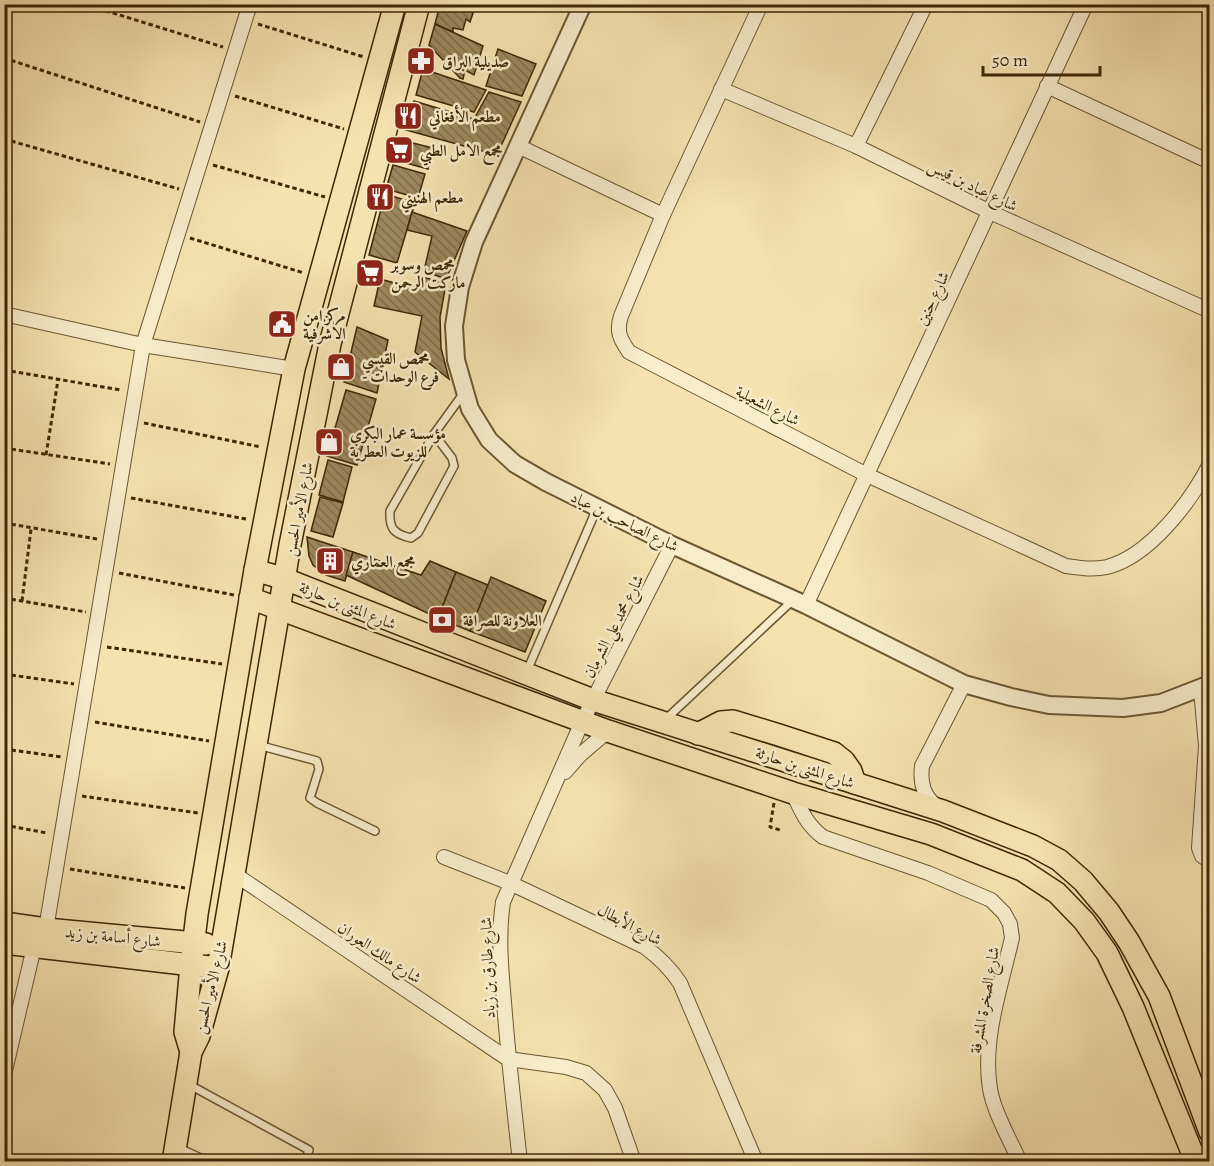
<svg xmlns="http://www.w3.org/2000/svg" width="1214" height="1166" viewBox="0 0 1214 1166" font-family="Alegreya,Amiri,serif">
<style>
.building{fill:url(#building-back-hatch);stroke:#3e2705;stroke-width:1.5}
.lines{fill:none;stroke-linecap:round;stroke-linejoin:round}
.service-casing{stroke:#6c5630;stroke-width:10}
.minor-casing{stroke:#6c5630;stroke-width:16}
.tertiary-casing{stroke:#6c5630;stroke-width:20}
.primary-casing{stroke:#3e2705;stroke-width:24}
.trunk-casing{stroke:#3e2705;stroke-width:24}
.path{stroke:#3e2705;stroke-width:3;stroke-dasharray:4.5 3;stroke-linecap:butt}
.service{stroke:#f8eccb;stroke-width:7}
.minor{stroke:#f8eccb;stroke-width:14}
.tertiary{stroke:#f8eccb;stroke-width:16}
.primary{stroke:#f5e2af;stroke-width:21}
.trunk{stroke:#f5e2af;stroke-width:21}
.labels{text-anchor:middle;stroke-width:5;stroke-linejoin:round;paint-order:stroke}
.poi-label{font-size:16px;font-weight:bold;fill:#3e2705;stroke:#f8eccb;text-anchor:start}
.street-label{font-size:16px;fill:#3e2705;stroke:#f8eccb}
</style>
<defs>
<pattern id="building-back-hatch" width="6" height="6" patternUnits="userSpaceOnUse" patternTransform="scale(1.5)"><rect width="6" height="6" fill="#9d885d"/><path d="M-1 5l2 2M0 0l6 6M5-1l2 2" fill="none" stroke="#816f4b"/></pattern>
</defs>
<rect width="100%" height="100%" fill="#f5e2af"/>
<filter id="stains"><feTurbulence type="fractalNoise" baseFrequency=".00333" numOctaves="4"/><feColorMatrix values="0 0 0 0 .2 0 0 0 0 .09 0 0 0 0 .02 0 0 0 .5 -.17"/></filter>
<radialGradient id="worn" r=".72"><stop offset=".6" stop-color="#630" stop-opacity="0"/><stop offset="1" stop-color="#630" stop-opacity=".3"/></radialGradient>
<!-- building -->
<g class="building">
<polygon points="440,4 476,4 470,22 466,19 463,30 453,28 453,32 435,24"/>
<polygon points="435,24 483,46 474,75 465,70 463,79 460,78 429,45"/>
<polygon points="498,49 536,64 522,96 486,86"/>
<polygon points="423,69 486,90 474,112 416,95"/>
<polygon points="489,92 521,102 497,155 406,130 414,101 474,119"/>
<polygon points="401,140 433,148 428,169 395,160"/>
<polygon points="393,165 425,174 418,198 386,189"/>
<polygon points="385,194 415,203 397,263 369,255"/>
<polygon points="412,212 467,231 446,279 424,271 432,236 407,230"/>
<polygon points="420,276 446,284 440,317 441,348 449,379 415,352 422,316 374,306 380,279 413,288"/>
<polygon points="357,327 388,340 377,393 344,382"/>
<polygon points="346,390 376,399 357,465 327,456"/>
<polygon points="328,460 352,467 343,502 319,495"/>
<polygon points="320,497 343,503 333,537 311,531"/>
<polygon points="307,537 353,552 345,581 326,575 313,565 309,556"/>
<polygon points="353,552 421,575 430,561 456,572 438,618 346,575"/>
<polygon points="456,572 488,585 470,631 438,618"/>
<polygon points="491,577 546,601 525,652 470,631"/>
</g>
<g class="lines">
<!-- service casing -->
<g class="service-casing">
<g id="service">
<path d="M434,434L452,458L454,466L418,533L411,538C394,534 389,529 390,511L434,434L463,394"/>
<polyline points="527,671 597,508"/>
<polyline points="666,719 793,600"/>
<polyline points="258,745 317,761 319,769 310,798 317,803 375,831"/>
<polyline points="188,1084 309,1150 305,1162"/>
<polyline points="179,1148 209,1162"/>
</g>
</g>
<!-- minor casing -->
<g class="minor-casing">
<g id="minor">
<path d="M761,4L663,215L621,316C616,331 620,339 629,352L867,475L1066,566C1080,568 1093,570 1107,567C1150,556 1191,501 1210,464"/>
<polyline points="1047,86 1210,162"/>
<polyline points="721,89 856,146 990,212 1210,311"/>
<polyline points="518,146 663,215"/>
<polyline points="856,146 926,4"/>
<polyline points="4,314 143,345 294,369"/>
<polyline points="806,605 1086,4"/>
<polyline points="1201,689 1206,746 1199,848 1202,856 1210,861"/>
<polyline points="565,772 580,755 608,731"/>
<path d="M793,793C801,811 807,825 823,837L928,873L991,900L1004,913L1010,924L1012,938C1001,986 982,1039 990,1089C994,1112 1010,1140 1020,1162"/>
<path d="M939,808C923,797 920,783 922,766L964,684"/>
<path d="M444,857L510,883L645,947C660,958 670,968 680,983L756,1162"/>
<polyline points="233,873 508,1059 566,1067 586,1073 605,1090 615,1108 634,1162"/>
<polyline points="46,929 143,345 250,4"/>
<polyline points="4,1075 34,947"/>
<path d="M520,1162C514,1108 508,1055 504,1002C501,968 498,935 503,902L582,722L672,545"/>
</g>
</g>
<!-- tertiary casing -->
<g class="tertiary-casing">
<polyline id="tertiary" points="583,4 474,242 460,287 454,326 456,360 470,409 489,440 515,464 546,482 672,545 806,605 964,684 1011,697 1049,705 1123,708 1161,703 1210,684"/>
</g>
<!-- primary casing -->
<g class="primary-casing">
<g id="primary">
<polyline points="191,1052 185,1032 191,965"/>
<polyline points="173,1162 191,1052 199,1036 218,968"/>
</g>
</g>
<!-- trunk casing -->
<g class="trunk-casing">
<g id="trunk">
<polyline points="255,570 285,579 593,700 943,811 1033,846 1059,860 1083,881 1109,912 1129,942 1159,996 1210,1132"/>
<polyline points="250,598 608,731 793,793 931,834 1022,870 1057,893 1084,921 1107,953 1133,1007 1196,1162"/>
<polyline points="698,734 721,722 733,721 779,735 834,753 844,761 851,771 855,783"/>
<polyline points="4,923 46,929 206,944"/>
<polyline points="4,943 218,968 290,545 330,344 419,4"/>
<polyline points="191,965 197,914 255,570 294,369 395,4"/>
</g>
</g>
<!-- path -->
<g class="path">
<polyline points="84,4 223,47"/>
<polyline points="258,24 364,57"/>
<polyline points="4,58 200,122"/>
<polyline points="235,96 344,129"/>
<polyline points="4,139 179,189"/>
<polyline points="213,165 325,197"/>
<polyline points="190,238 304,273"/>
<polyline points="4,370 121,390"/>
<polyline points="144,423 261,447"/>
<polyline points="4,448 110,464"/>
<polyline points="46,455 58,380"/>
<polyline points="4,487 10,449"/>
<polyline points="131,498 246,519"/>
<polyline points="4,523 97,539"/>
<polyline points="119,573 234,595"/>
<polyline points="4,598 86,612"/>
<polyline points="22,601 31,529"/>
<polyline points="107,647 222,664"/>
<polyline points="4,674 74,684"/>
<polyline points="4,694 7,675"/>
<polyline points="95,722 209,741"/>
<polyline points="4,749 62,757"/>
<polyline points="82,796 198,813"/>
<polyline points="774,803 770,827 780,830"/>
<polyline points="4,825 47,833"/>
<polyline points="70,869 185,888"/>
</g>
<!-- service -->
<use href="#service" class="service"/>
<!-- minor -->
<use href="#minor" class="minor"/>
<!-- tertiary -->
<use href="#tertiary" class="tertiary"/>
<!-- primary -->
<use href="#primary" class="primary"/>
<!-- trunk -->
<use href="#trunk" class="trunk"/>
</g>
<!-- icons -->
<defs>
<g id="pharmacy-square" transform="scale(1.5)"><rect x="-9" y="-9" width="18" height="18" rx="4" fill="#8f2418" stroke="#f8eccb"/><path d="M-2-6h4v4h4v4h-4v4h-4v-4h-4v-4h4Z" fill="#fff"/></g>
<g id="restaurant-square" transform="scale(1.5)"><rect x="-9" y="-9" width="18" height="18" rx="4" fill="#8f2418" stroke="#f8eccb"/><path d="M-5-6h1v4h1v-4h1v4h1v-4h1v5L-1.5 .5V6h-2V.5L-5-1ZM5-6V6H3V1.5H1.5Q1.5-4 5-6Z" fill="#fff"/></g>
<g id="supermarket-square" transform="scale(1.5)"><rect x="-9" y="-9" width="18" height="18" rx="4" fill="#8f2418" stroke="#f8eccb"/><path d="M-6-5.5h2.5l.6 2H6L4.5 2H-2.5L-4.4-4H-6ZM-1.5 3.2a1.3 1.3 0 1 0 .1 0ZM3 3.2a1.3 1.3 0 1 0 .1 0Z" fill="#fff"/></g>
<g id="civic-square" transform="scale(1.5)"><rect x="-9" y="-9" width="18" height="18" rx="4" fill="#8f2418" stroke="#f8eccb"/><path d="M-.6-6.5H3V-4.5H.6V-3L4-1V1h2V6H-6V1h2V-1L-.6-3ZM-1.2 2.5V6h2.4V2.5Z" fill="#fff"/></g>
<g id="shop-square" transform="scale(1.5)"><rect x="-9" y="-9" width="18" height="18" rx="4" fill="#8f2418" stroke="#f8eccb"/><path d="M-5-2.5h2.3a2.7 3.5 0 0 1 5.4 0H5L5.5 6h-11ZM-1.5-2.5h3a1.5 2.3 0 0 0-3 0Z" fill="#fff"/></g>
<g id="building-square" transform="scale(1.5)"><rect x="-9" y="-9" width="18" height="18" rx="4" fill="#8f2418" stroke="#f8eccb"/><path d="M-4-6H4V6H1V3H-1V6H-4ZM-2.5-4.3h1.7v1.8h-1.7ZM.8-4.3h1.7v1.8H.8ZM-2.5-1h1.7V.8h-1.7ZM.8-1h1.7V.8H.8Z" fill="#fff"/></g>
<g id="bank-square" transform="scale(1.5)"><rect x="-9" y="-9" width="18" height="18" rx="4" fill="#8f2418" stroke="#f8eccb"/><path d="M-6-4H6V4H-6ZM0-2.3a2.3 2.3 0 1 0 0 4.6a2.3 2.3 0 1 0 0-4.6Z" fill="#fff"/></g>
</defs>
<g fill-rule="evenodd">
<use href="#pharmacy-square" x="421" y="61"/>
<use href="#restaurant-square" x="408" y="116"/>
<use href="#supermarket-square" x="399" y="150"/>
<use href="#restaurant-square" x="380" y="197"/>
<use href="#supermarket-square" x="370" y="273"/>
<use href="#civic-square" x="282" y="324"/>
<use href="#shop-square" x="341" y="367"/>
<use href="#shop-square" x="329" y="442"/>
<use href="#building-square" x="330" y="561"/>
<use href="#bank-square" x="442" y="620"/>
</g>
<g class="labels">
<!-- poi labels -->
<g class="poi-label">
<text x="442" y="67">صديلية البراق</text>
<text x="429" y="122">مطعم الأفغاني</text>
<text x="420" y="156">مجمع الامل الطبي</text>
<text x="401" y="203">مطعم الهنيني</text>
<text x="391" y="270">محمص وسوبر<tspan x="391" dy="18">ماركت الرحمن</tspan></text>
<text x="303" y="321">مركز امن<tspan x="303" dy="18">الاشرفية</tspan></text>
<text x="362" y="364">محمص القيسي<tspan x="362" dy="18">- فرع الوحدات</tspan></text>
<text x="350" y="439">مؤسسة عمار البكري<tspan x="350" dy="18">للزيوت العطرية</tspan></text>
<text x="351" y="567">مجمع العماري</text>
<text x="463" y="626">العلاونة للصرافة</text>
</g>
<!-- street labels -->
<g class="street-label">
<text transform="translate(973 185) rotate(26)" y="6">شارع عباد بن قيس</text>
<text transform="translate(932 298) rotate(-65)" y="6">شارع حنين</text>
<text transform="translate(768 405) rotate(27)" y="6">شارع الشعيلية</text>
<text transform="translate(298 509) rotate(-79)" y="6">شارع الأمير الحسن</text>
<text transform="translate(625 521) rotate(26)" y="6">شارع الصاحب بن عباد</text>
<text transform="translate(348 605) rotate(22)" y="6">شارع المثنى بن حارثة</text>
<text transform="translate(613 626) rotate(-63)" y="6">شارع محمد علي الشرمان</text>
<text transform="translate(805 767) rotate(18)" y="6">شارع المثنى بن حارثة</text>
<text transform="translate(630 924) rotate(28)" y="6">شارع الأبطال</text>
<text transform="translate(113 936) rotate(6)" y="6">شارع أسامة بن زيد</text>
<text transform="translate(380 952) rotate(34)" y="6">شارع مالك العوران</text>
<text transform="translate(487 968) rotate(-92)" y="6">شارع طارق بن زياد</text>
<text transform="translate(210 987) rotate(-76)" y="6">شارع الأمير الحسن</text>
<text transform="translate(984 1000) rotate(-80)" y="6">شارع الصخرة المشرفة</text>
</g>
</g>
<!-- margin -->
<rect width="1214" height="1166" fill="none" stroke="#f5e2af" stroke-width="24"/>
<rect x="6" y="6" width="1202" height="1154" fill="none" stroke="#3e2705" stroke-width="3"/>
<rect x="12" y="12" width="1190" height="1142" fill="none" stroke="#3e2705" stroke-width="1.5"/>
<!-- scale -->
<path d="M983 66v9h117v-9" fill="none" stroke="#3e2705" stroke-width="3"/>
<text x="992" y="66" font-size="18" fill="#3e2705" stroke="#f8eccb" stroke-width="4.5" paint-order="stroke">50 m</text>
<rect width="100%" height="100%" filter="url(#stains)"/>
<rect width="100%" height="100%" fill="url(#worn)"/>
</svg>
